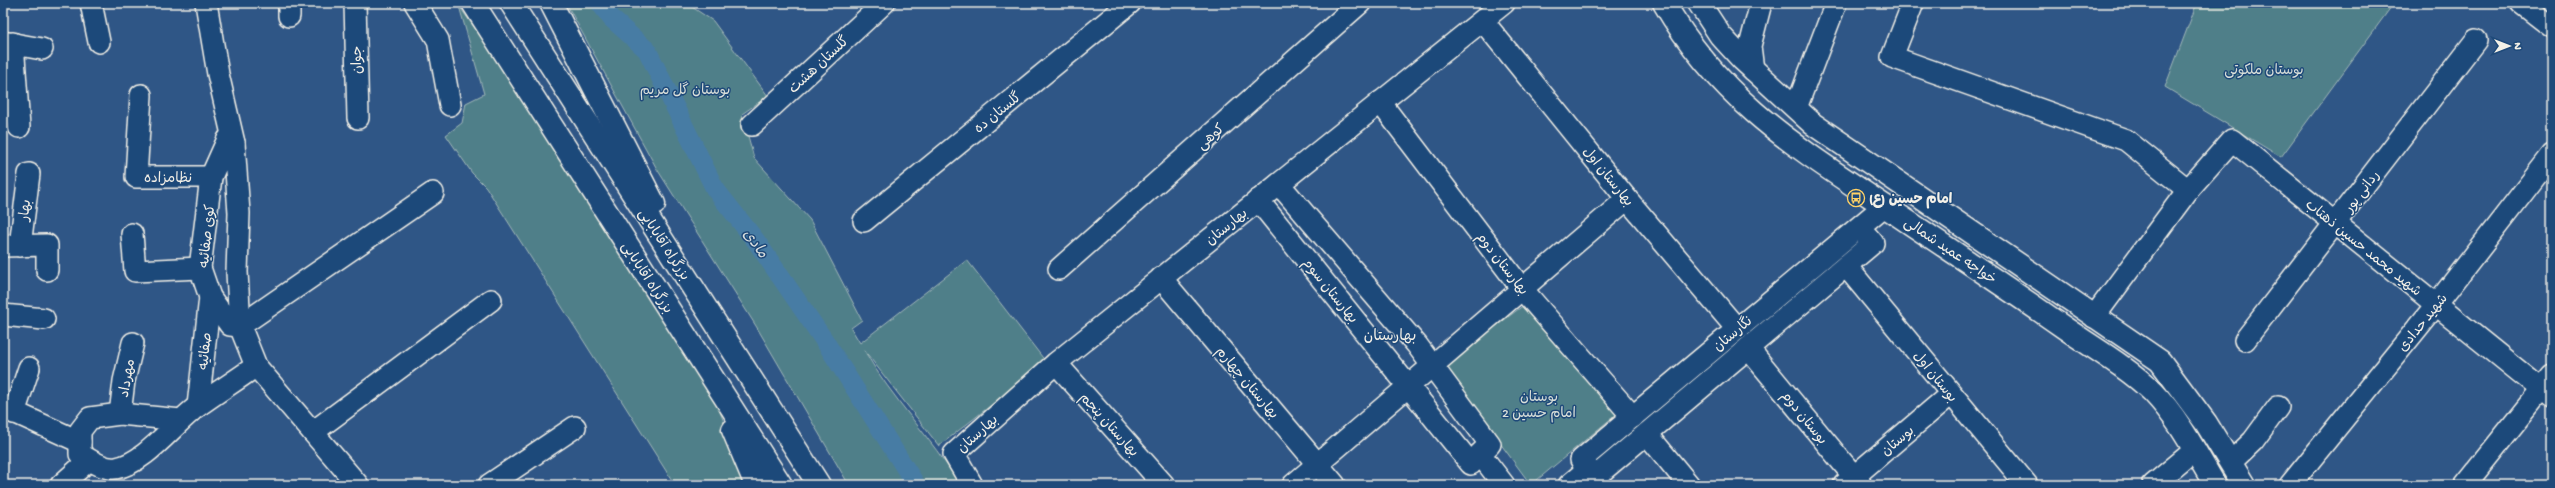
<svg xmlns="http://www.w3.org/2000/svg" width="2555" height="488" viewBox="0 0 2555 488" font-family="'Gochi Hand','Playpen Sans Arabic',sans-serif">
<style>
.green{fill:#507f89;stroke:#a2b8b8}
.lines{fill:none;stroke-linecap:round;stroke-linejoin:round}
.canal{stroke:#477ba4;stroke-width:19}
.minor-casing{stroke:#f4f1e8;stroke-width:24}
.major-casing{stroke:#f4f1e8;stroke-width:25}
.highway-casing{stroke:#f4f1e8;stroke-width:25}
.minor{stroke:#1f4a7a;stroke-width:21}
.major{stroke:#1f4a7a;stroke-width:22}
.highway{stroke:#1f4a7a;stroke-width:22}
.labels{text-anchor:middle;stroke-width:3;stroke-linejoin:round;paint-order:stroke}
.street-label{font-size:14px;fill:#f4f1e8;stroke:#1f4a7a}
.park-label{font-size:14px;fill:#dbe0da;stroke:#1f4a7a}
.poi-label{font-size:14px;font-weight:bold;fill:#f4f1e8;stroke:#1f4a7a;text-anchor:start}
.water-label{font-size:15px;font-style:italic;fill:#dadfde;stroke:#1f4a7a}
.neighbourhood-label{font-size:15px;fill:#f4f1e8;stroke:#1f4a7a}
</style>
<rect width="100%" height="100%" fill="#2f5686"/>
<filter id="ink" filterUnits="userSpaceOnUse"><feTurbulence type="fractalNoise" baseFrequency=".025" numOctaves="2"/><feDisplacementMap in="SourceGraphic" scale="8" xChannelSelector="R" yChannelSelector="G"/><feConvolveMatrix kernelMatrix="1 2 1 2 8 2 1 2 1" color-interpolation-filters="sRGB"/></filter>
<g filter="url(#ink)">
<!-- green -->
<g class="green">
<path d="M566,3H686L713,21L768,96L742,114L754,158L810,220L862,320L851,328L860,343L967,260L1046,362L939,446L864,350C892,399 931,437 960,485H849L756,326L657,169Z"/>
<polygon points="2197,3 2394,3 2281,157 2165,87"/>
<polygon points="459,6 535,112 716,402 749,485 675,485 486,187 472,173 446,135 462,123 466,103 484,94"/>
<polygon points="1524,305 1619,412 1531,485 1443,366"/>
<polygon points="2217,450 2238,485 2226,485 2209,454"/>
</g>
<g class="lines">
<!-- canal -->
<polyline class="canal" points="600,3 612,19 647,50 715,189 756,241 826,343 916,485"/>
<!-- minor casing -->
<g class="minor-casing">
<g id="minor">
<polyline points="91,3 99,42"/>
<polyline points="206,3 218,74 234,143"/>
<polyline points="289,3 289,16"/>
<polyline points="355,3 358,118"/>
<polyline points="415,3 438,40 450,105"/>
<polyline points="1913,3 1892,57 2126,140 2188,190"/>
<polyline points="2521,3 2552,27"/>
<polyline points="1483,21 1627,199 1737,329"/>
<polyline points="3,42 42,49"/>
<polyline points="13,43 19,127"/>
<polyline points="1753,70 1750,46 1761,3"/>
<polyline points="141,95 136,177 211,177"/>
<polyline points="1380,102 1522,289 1633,417"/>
<polyline points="1796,108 1836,3"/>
<polyline points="752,125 884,3"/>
<polygon points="228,139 234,143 239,213 237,272 240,326 230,325 210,297 200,268 211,177"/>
<polyline points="1279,184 1417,345 1490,444 1480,454"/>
<polyline points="1258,200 1471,464 1480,454 1504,485"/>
<polyline points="864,221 1130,3"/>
<polyline points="1859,227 1873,243 1595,477 1581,460 1884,206"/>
<polyline points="132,234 135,271 200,268"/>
<polyline points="3,246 47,245 47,270"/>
<polyline points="20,246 29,174"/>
<polyline points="1846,266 2027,485"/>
<polyline points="1059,269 1360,3"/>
<polyline points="1161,278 1335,485"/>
<polyline points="3,315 44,319"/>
<polyline points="2094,317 2188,190 2232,140 2552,398"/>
<polyline points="2245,340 2476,40"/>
<polyline points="1748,348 1861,485"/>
<polyline points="1056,363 1164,485"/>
<polyline points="198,406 210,297"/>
<polyline points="3,407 80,442"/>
<polyline points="14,413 29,368"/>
<polyline points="120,414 124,381 133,343"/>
<path d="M181,420L120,414L90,418L80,431V454C90,460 104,470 116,468C146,463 174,423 198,406C217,392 237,380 256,366"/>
<polyline points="313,432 491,300"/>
<polyline points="1647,434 1689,485"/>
<polyline points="2231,462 2253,441 2278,407"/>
<polyline points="61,485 89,460"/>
<polyline points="358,485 256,366 240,326 433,193"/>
<polyline points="489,485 575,427"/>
<polyline points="972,485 954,454 1056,363 1504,3"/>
<polyline points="1293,485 1627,199"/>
<polyline points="1569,485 1588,469"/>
<polyline points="1844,485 1951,394"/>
<polyline points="2153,485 2195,450"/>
<polyline points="2290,485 2436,305 2552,155"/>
<polyline points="2465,485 2552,376"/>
</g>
</g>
<!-- major casing -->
<g class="major-casing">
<g id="major">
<path d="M1664,3C1721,101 1795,146 1886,207C1944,246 2002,284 2059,324C2090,346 2126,366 2153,392C2179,419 2196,453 2215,485"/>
<polyline points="1699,3 1720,35 1743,60 1813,124 2160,361 2206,423 2244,485"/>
</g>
</g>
<!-- highway casing -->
<g class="highway-casing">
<g id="highway">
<polyline points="473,3 781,485"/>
<polyline points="511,3 819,485"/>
<polyline points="551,3 654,204"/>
<polyline points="733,430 756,485"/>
</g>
</g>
<!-- minor -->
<use href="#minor" class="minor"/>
<!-- major -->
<use href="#major" class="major"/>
<!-- highway -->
<use href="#highway" class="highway"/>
</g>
</g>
<!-- icons -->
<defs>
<g id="bus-ring" transform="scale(0.9)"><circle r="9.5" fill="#1f4a7a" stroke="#ffd166" stroke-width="1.5"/><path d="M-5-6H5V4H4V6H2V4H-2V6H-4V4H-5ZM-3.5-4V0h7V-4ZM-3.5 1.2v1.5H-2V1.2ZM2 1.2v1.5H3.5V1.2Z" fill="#ffd166"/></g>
</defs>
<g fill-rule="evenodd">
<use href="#bus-ring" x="1856" y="198"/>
</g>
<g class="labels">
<!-- street labels -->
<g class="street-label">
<text transform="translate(356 60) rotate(-91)" y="5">جوان</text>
<text transform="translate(818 64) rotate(-43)" y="5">گلستان هشت</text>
<text transform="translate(997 112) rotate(-39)" y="5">گلستان ده</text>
<text transform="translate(1210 136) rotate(-41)" y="5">کوهی</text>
<text transform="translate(1609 176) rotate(51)" y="5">بهارستان اول</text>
<text x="168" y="182">نظامزاده</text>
<text transform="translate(2361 191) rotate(-53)" y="5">ردانی پور</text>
<text transform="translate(24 210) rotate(-83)" y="5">بهار</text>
<text transform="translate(1226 226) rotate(-39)" y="5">بهارستان</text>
<text transform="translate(206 236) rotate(-84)" y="5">کوی صفائیه</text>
<text transform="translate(665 244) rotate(57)" y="5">بزرگراه آقابابایی</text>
<text transform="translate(2364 247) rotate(39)" y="5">شهید محمد حسین ذهتاب</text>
<text transform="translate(1951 250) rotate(34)" y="5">خواجه عمید شمالی</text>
<text transform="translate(1503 263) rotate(52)" y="5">بهارستان دوم</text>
<text transform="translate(648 277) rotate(57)" y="5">بزرگراه اقابابایی</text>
<text transform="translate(1331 290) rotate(51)" y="5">بهارستان سوم</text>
<text transform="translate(2422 322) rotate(-51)" y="5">شهید حدادی</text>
<text transform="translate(1732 333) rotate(-40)" y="5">نگارستان</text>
<text transform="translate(204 351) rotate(-84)" y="5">صفائیه</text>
<text transform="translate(1936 376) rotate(51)" y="5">بوستان اول</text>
<text transform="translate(126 378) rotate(-80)" y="5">مهرداد</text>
<text transform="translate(1248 382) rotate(50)" y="5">بهارستان چهارم</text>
<text transform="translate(1805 417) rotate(51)" y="5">بوستان دوم</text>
<text transform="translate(1110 424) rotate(48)" y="5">بهارستان پنجم</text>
<text transform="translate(977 433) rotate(-42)" y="5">بهارستان</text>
<text transform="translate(1897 440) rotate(-40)" y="5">بوستان</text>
</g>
<!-- park labels -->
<g class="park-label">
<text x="2264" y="74">بوستان ملکوتی</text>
<text x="685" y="94">بوستان گل مریم</text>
<text x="1539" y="401">بوستان<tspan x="1539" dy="16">امام حسین 2</tspan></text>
</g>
<!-- poi labels -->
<g class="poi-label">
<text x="1869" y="203">امام حسین (ع)</text>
</g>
<!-- water labels -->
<g class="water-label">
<text transform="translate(756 243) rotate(54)" y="5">مادی</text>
</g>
<!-- neighbourhood labels -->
<g class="neighbourhood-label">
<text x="1390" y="340">بهارستان</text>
</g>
</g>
<!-- margin -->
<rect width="2555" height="488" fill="none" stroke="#1f4a7a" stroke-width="16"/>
<rect x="8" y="8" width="2539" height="472" fill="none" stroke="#f4f1e8" stroke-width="1.5" filter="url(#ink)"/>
<!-- north arrow -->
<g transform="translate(2509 46) rotate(90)" stroke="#1f4a7a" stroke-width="3" paint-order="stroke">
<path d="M0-3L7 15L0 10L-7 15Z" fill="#f4f1e8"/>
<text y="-6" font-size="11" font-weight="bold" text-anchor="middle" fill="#f4f1e8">N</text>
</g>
</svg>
